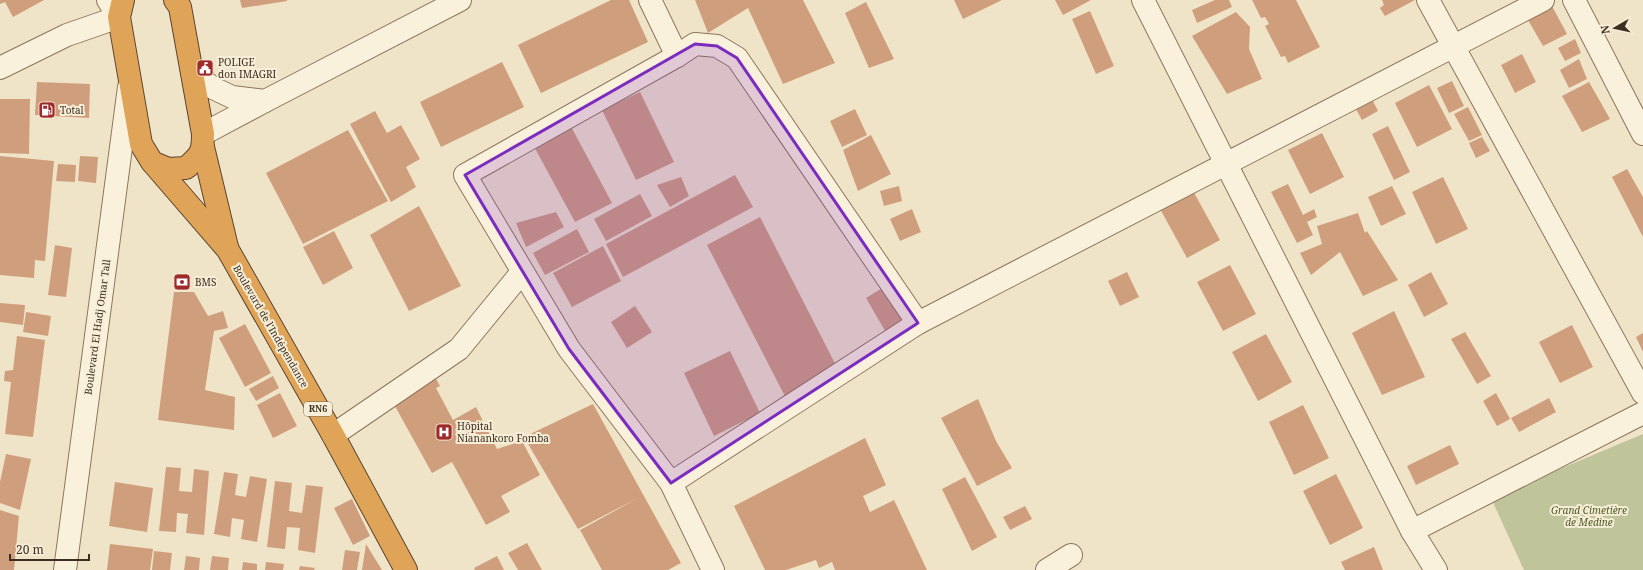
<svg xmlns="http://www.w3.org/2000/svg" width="1643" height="570" viewBox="0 0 1643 570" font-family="'Noto Serif',serif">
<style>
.cemetery{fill:#bfc49a}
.building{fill:#cf9f7d}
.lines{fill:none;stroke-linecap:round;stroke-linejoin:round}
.minor-casing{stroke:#8d765c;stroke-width:24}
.highway-casing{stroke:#5b4430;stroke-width:24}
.minor{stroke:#faf1dc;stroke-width:22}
.highway{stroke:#e0a458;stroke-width:22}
.marked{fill:#7b2cbf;fill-opacity:0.2;stroke:#7b2cbf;stroke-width:3;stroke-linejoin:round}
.labels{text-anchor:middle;stroke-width:4;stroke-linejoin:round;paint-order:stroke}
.shield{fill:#f7eed8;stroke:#756857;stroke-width:1}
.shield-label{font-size:9px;font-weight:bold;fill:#3d2e20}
.poi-label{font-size:10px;fill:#3d2e20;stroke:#f7eed8;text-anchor:start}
.street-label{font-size:10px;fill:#3d2e20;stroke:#f7eed8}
.park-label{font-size:10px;font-style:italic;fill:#4d5a26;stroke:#f7eed8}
</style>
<rect width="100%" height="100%" fill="#f0e4c8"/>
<!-- cemetery -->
<polygon class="cemetery" points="1643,434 1643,570 1524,570 1491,498"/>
<!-- building -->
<g class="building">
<polygon points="0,0 44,0 13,17 5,2 0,4"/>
<polygon points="240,0 287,0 287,1 242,8"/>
<polygon points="611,0 629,0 648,42 541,93 518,45"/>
<polygon points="695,0 803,0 835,63 783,84 748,8 708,33"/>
<polygon points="954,0 1002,0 963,19"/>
<polygon points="1055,0 1091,0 1063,15"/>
<polygon points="1215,0 1229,0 1232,7 1197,23 1192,10"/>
<polygon points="1252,0 1296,0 1320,47 1288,63 1285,56 1281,57 1265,26 1269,24 1265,17 1261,18"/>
<polygon points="1382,0 1415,0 1385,16 1380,8 1384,5"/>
<polygon points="866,2 894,59 869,68 845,13"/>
<polygon points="1552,6 1567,34 1543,46 1528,20"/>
<polygon points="1090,11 1114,66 1096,74 1072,19"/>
<polygon points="1236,12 1250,27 1249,49 1262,79 1227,94 1192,36"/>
<polygon points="1575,39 1581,53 1565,61 1558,48"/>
<polygon points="1522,54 1536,82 1515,93 1501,65"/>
<polygon points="1579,59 1587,79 1569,88 1560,70"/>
<polygon points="502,62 524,107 441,147 420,102"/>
<polygon points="1452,81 1464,106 1449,113 1437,88"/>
<polygon points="37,82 90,84 89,118 35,115"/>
<polygon points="1589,82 1610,119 1582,132 1562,96"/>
<polygon points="1429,85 1452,129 1417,147 1395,103"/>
<polygon points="640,92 674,162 636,180 602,110"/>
<polygon points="1369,93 1378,111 1362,120 1352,102"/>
<polygon points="0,99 30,99 29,154 0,153"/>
<polygon points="1468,107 1482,135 1469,141 1454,114"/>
<polygon points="855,109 867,135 842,147 830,121"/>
<polygon points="375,111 387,133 401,125 420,159 406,167 416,187 391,202 350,124"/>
<polygon points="568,121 612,203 575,222 531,141"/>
<polygon points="1388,126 1410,172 1394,180 1372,134"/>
<polygon points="348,130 388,201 303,244 266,173"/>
<polygon points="1322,133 1344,177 1310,194 1288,150"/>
<polygon points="871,135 891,174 858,191 843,150"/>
<polygon points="1482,137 1490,151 1476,158 1469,143"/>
<polygon points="0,156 54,161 45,261 35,260 34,278 0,275"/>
<polygon points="80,156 98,157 96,183 78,181"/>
<polygon points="58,164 76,165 75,182 56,181"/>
<polygon points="1627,169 1643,197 1643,237 1612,177"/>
<polygon points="735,175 753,207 623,277 606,244"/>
<polygon points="681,177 689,196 670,207 657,185"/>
<polygon points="1443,177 1468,229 1436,244 1412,192"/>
<polygon points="1288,184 1303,215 1314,209 1317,217 1307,222 1313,235 1297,243 1271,192"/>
<polygon points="899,186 902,201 884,206 880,191"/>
<polygon points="1392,186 1406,214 1381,226 1368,197"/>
<polygon points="1192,189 1220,240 1187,258 1159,207"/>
<polygon points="640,194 652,216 606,241 594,219"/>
<polygon points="419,206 461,286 409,311 370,235"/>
<polygon points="912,209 921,232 900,241 890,219"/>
<polygon points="556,212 564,227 526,247 516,223"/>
<polygon points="1358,213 1365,233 1367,231 1398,280 1363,296 1340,252 1311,275 1300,253 1322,244 1317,226"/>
<polygon points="760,217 843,379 790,406 707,245"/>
<polygon points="577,229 589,252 545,275 533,253"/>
<polygon points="334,231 353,268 323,285 303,247"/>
<polygon points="55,245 72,248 66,297 48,295"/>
<polygon points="603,246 621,281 572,307 553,273"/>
<polygon points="1230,265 1256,314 1223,331 1197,282"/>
<polygon points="1127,272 1139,297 1120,306 1108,281"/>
<polygon points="1431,272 1448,304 1424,317 1408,285"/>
<polygon points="884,287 906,325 888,336 866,298"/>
<polygon points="174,292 194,292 208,316 223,311 228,328 214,331 205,390 235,397 234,430 158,420"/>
<polygon points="0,303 25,305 23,325 0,322"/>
<polygon points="635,306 652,332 627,348 611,322"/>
<polygon points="1394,311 1425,377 1382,395 1352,333"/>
<polygon points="26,312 51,316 48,336 23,332"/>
<polygon points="245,324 271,373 245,387 219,338"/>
<polygon points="1572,325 1593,367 1560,383 1539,342"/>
<polygon points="1465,332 1491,376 1477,384 1451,339"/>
<polygon points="1643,333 1643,352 1636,337"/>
<polygon points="1266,334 1292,382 1258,401 1232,352"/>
<polygon points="17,336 45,340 33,437 5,434 11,382 4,381 5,371 13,370"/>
<polygon points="730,351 760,413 714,436 684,373"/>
<polygon points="434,375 440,386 436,388 453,420 476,407 497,449 522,441 540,475 501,496 510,512 486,525 452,462 432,473 391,399"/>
<polygon points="273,376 279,388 256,401 249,389"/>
<polygon points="280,393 297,426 273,438 257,405"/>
<polygon points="1496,393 1510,419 1497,426 1483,401"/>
<polygon points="1549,398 1556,412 1519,432 1511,418"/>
<polygon points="978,399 996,441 1012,468 977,486 941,418"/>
<polygon points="593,404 681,563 668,570 602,570 580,530 638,498 578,529 524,437"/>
<polygon points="1303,405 1329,458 1294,475 1269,422"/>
<polygon points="865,438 886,485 863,496 870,512 894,500 927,570 835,570 832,562 819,568 816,560 786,570 765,570 734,506"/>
<polygon points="1450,445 1459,464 1416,485 1407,466"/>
<polygon points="6,454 31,459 20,510 0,503 0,482"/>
<polygon points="166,467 181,468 179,491 192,492 194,469 209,471 204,535 186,533 188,514 177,513 176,532 159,531"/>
<polygon points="224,472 238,474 235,495 246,497 250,476 267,479 257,542 241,539 244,520 232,518 230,537 214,534"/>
<polygon points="1336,474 1363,528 1330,545 1303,491"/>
<polygon points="965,477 997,537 972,551 942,489"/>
<polygon points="275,481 292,483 289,511 302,513 306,485 323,487 315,553 298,550 300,528 287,527 285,549 267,547"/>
<polygon points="115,482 153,488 147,532 109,526"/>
<polygon points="352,499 370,536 353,545 334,508"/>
<polygon points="1025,506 1032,519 1010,530 1003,517"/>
<polygon points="0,510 19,516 14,570 0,570"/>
<polygon points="527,543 542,570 518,570 508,553"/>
<polygon points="110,544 153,549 150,570 107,570"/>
<polygon points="366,544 382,570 362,570"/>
<polygon points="1374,547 1383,570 1345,570 1341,562"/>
<polygon points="345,550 360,552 357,570 342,570"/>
<polygon points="154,551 172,553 170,570 152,570"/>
<polygon points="186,556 200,558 199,570 184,570"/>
<polygon points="212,556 229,558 228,570 210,570"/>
<polygon points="497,556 504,570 475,570 474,568"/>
<polygon points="243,562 257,564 257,570 242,570"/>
<polygon points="266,562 284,564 283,570 265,570"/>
<polygon points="300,566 315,568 314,570 299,570"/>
</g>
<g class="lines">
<!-- minor casing -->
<g class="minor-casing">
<g id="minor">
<polyline points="650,0 677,56"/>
<polyline points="1143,0 1412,531 1436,570"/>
<polyline points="1428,0 1643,393"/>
<polyline points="1574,0 1643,134"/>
<polyline points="0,68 67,35 119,17 108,0"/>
<polyline points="192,72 213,88 232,97 265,101"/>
<polyline points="203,134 265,101 460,0"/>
<polyline points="333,435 459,349 522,272"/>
<polyline points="671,483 918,323 1543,0"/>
<polyline points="1412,531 1643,413"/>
<polyline points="65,570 129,87"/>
<polyline points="713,570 671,483 569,349 465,175 677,56 695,44 717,46 737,58 918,323"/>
<polyline points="1047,570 1071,555"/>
</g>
</g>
<!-- highway casing -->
<g class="highway-casing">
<g id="highway">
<path d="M123,0L119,17L141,144L152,162L168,169L186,168C200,155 203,154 203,134L180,7L175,0"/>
<polyline points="203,147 227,247"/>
<polyline points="152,162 228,250 333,435 406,570"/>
</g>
</g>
<!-- minor -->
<use href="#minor" class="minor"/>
<!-- highway -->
<use href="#highway" class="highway"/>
</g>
<!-- marked area -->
<path class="marked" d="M695,44L717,46L737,58L918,323L671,483L569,349L465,175Z"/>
<!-- icons -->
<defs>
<g id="civic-square" transform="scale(0.9)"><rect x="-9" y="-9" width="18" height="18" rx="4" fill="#9e2a2b" stroke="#f7eed8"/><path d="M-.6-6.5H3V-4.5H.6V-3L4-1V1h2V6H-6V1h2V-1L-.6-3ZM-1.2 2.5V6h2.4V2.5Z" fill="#fff"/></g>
<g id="fuel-square" transform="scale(0.9)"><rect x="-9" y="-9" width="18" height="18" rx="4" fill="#9e2a2b" stroke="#f7eed8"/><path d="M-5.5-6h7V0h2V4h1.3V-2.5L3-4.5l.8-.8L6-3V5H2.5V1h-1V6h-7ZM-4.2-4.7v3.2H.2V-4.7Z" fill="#fff"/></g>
<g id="bank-square" transform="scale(0.9)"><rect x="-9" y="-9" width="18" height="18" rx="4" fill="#9e2a2b" stroke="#f7eed8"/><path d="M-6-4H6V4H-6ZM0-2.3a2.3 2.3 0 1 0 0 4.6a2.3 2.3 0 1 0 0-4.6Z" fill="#fff"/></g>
<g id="hospital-square" transform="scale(0.9)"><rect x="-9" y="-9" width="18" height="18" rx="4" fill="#9e2a2b" stroke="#f7eed8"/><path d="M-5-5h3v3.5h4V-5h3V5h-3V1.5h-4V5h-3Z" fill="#fff"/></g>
</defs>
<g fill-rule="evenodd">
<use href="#civic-square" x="205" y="68"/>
<use href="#fuel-square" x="47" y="110"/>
<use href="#bank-square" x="182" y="282"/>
<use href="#hospital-square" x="444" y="432"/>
</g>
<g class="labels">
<!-- shield labels -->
<rect class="shield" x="304" y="402" width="28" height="14" rx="3"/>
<g class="shield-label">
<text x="318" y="412">RN6</text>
</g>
<!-- poi labels -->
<g class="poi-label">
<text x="218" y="66">POLIGE<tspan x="218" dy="12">don IMAGRI</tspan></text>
<text x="60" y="114">Total</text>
<text x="195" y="286">BMS</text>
<text x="457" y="430">Hôpital<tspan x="457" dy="12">Nianankoro Fomba</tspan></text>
</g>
<!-- street labels -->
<g class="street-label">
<text transform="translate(271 326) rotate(60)" y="4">Boulevard de l'Indépendance</text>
<text transform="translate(97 327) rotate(-82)" y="4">Boulevard El Hadj Omar Tall</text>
</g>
<!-- park labels -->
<g class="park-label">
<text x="1589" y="514">Grand Cimetière<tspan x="1589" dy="12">de Medine</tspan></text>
</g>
</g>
<!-- north arrow -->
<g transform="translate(1615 28) rotate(261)" stroke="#f7eed8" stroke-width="3" paint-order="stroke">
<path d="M0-3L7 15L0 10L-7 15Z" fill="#3d2e20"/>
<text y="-6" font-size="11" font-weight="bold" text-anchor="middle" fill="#3d2e20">N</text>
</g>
<!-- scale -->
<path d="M10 554v6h79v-6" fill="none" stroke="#3d2e20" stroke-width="2"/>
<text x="16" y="554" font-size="12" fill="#3d2e20" stroke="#f7eed8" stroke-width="3" paint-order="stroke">20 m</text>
</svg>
